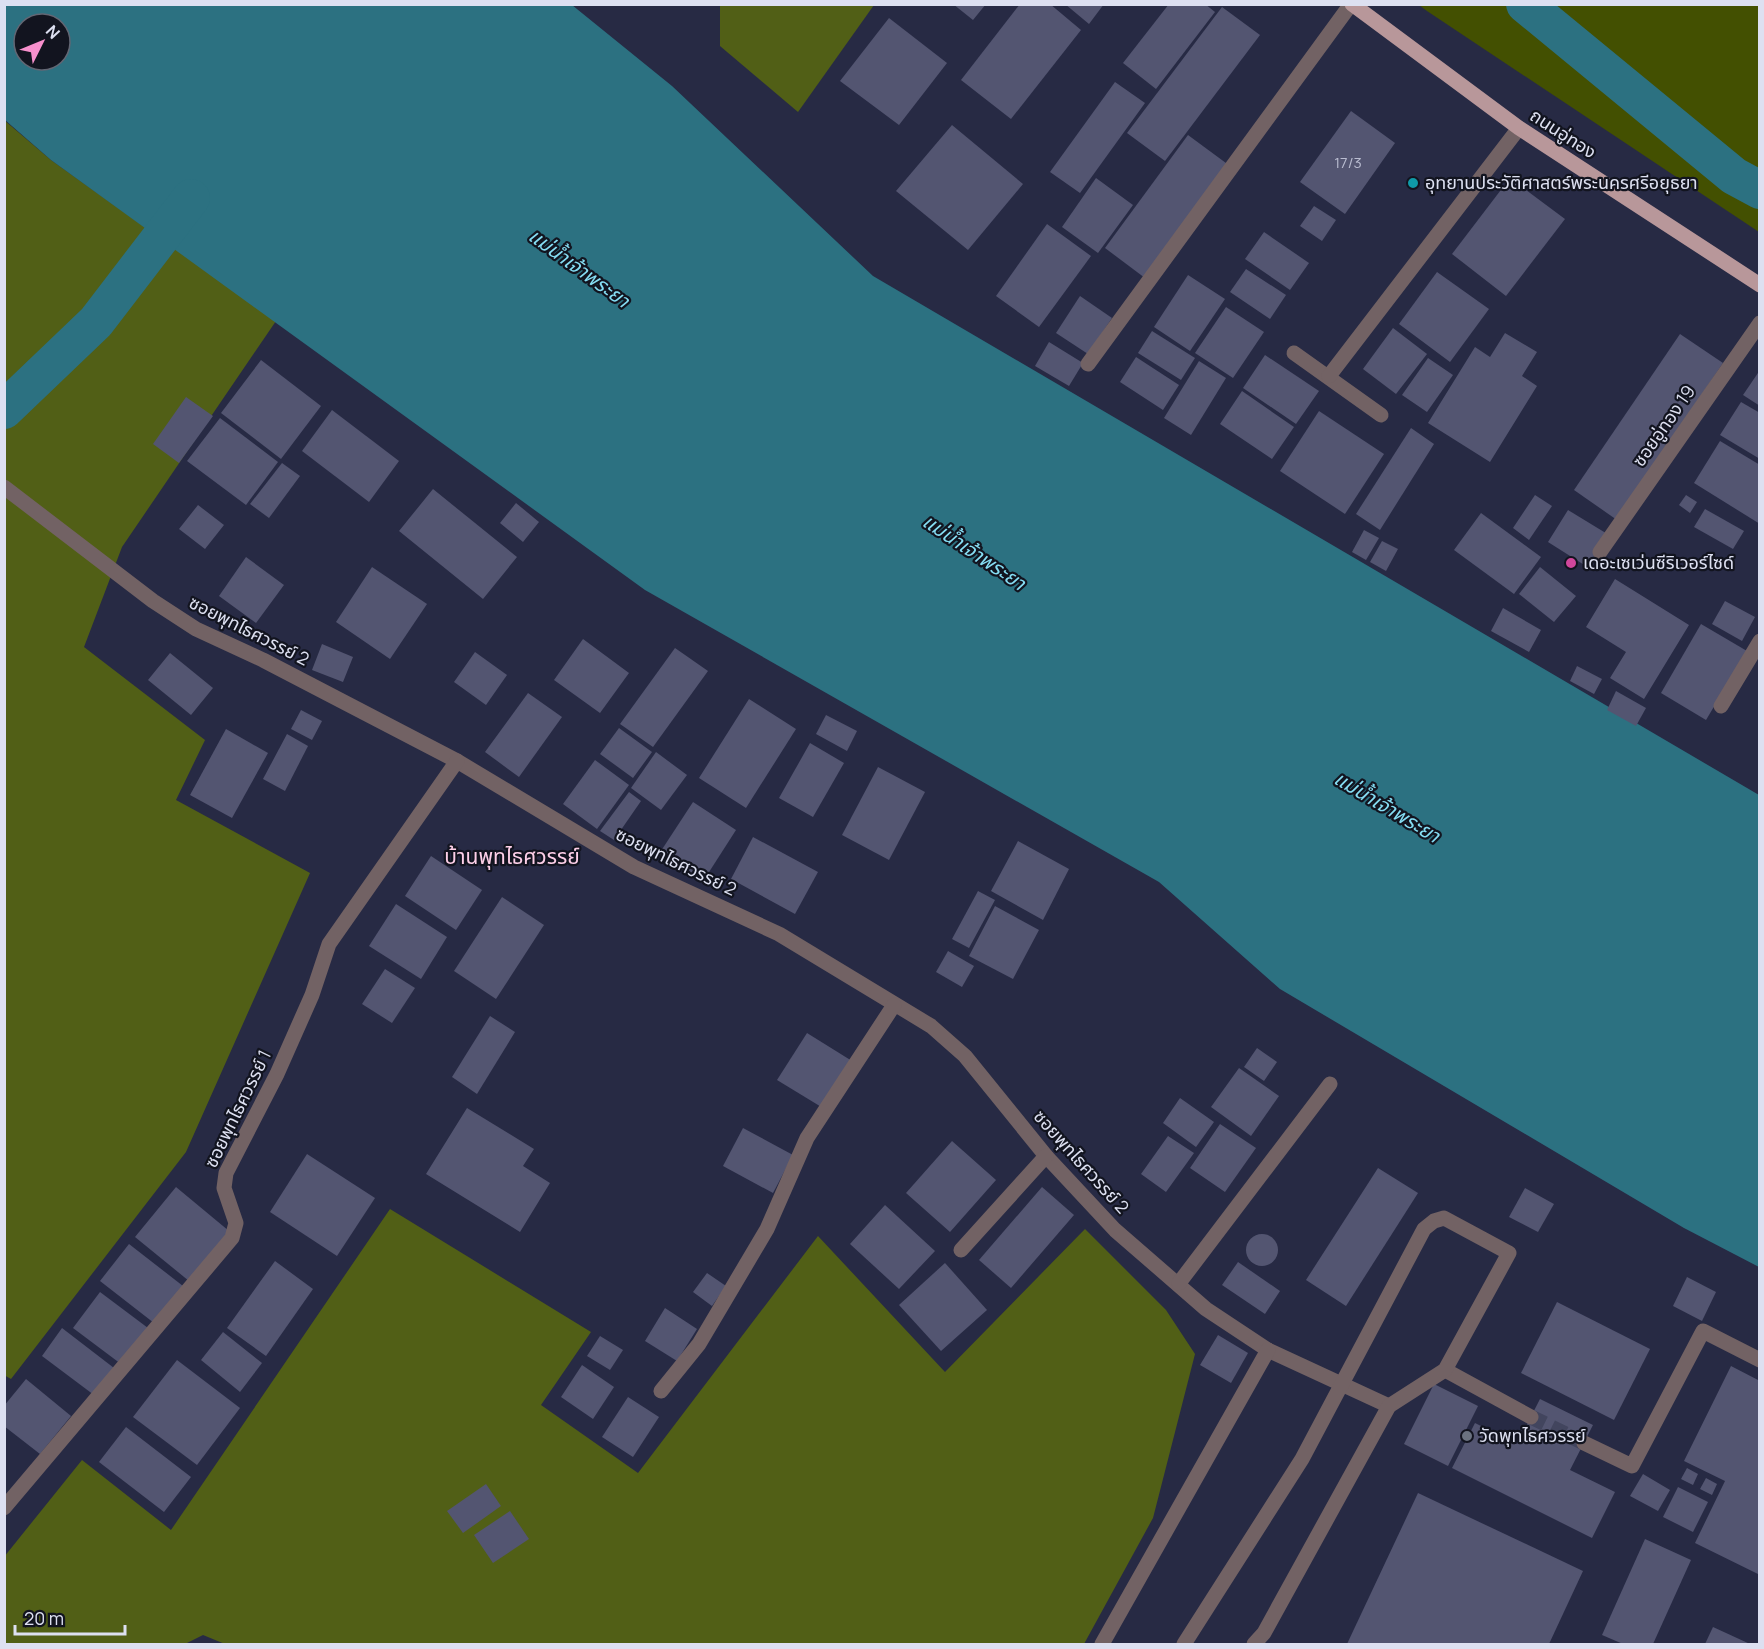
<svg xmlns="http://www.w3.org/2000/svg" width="1764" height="1649" viewBox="0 0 1764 1649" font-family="Manrope,'Noto Sans Thai',sans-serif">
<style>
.green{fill:#435001}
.forest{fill:#515f16}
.water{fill:#2c7181;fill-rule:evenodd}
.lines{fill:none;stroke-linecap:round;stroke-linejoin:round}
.canal{stroke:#2c7181;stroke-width:38}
.building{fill:#535571}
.minor-tunnel{stroke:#42455e;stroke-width:15;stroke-dasharray:15 8;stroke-linecap:butt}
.minor{stroke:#726264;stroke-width:15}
.major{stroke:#b8979a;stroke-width:15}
.culture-dot{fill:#0f9aa8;stroke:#12141f;stroke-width:2}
.hotel-dot{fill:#d1479c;stroke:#12141f;stroke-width:2}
.worship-dot{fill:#6b7280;stroke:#12141f;stroke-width:2}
.labels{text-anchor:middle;stroke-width:4.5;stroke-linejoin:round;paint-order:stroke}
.number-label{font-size:15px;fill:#babdd1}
.street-label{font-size:18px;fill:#dde0f1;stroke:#12141f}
.poi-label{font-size:18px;fill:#dde0f1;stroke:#12141f;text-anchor:start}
.water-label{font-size:20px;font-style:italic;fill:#85ddf3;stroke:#12141f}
.quarter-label{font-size:21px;fill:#fdcfe8;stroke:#12141f}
</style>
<rect width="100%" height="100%" fill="#272a44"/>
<!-- green -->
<polygon class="green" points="1419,5 1759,5 1759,232 1427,11"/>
<!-- forest -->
<g class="forest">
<polygon points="720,5 720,4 874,5 798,112 720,46"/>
<polygon points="4,120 51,160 276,321 122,547 84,647 205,740 176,800 310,873 186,1152 11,1379 4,1375"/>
<polygon points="390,1209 591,1332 541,1405 638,1473 818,1236 945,1372 1085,1229 1166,1310 1195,1354 1153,1518 1084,1644 225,1644 203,1635 185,1644 6,1644 4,1557 82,1460 171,1530"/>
</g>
<!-- water -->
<path class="water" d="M5,5H572L672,86L873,276L1759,795V1267L1684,1228L1280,989L1159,882L645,590L51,160L5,120ZM24,24H60V60H24Z"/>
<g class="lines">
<!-- canal -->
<g class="canal">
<polyline points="1525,4 1734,176 1760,190"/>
<polyline points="4,410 96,322 191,198"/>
</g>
</g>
<!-- building -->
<g class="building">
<polygon points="953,4 986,4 973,20"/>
<polygon points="1020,4 1050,4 1081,30 1011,119 961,80"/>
<polygon points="1065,4 1104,4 1089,24"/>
<polygon points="1169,4 1205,4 1215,12 1156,89 1123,63"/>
<polygon points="1222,7 1260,35 1165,161 1127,133"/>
<polygon points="889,18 947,63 899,125 840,81"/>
<polygon points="1115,82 1145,103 1080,193 1050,172"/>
<polygon points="1351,111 1395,143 1345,214 1300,182"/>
<polygon points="952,125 1023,184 968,250 896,191"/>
<polygon points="1188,135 1230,166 1145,278 1105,248"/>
<polygon points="1096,178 1133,205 1098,253 1062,227"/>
<polygon points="1510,178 1565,219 1506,296 1452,254"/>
<polygon points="1314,206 1336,220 1322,241 1300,226"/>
<polygon points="1047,224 1091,256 1039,327 996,296"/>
<polygon points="1264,232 1309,263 1290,290 1245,259"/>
<polygon points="1246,269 1286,295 1270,319 1230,292"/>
<polygon points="1437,272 1489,309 1450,362 1399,324"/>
<polygon points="1188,275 1225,299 1190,351 1154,327"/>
<polygon points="1080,296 1112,318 1088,354 1056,333"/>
<polygon points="1226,307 1264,332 1233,378 1195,353"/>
<polygon points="1393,328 1427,354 1396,394 1363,369"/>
<polygon points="1152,331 1195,358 1181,380 1138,353"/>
<polygon points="1505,333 1537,352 1522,376 1537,386 1490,462 1428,423 1475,347 1490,357"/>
<polygon points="1680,334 1723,363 1617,520 1574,490"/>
<polygon points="1049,342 1083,363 1069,386 1035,366"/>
<polygon points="1265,355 1319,391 1296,424 1243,388"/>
<polygon points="1136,357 1179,385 1163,410 1120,382"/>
<polygon points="1428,358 1453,375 1427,412 1402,395"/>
<polygon points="261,360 321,406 281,459 221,413"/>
<polygon points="1199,361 1226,378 1191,435 1164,418"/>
<polygon points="1760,370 1760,406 1743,395"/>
<polygon points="1242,391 1294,427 1272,459 1220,424"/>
<polygon points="186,397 213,416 179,463 153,444"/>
<polygon points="1741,402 1760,413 1760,459 1720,435"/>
<polygon points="332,410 399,461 369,502 302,451"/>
<polygon points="1319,411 1384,454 1345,514 1280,471"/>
<polygon points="220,418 278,462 246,505 187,461"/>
<polygon points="1411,428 1434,444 1380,530 1356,514"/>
<polygon points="1720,441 1760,465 1760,524 1694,483"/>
<polygon points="282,463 300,476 269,518 250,504"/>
<polygon points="433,489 517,557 483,599 399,531"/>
<polygon points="1535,495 1552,506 1529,540 1513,528"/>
<polygon points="1686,495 1697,502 1690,513 1679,505"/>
<polygon points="516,503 539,522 523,542 500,523"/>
<polygon points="198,505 224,525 205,549 179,529"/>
<polygon points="1705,509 1744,531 1733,549 1694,527"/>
<polygon points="1568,510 1609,535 1589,568 1548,542"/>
<polygon points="1481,513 1541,557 1514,594 1454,550"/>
<polygon points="1364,530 1379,538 1366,560 1352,552"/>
<polygon points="1382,541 1398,549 1386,571 1370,562"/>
<polygon points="246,557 284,585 256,623 219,596"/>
<polygon points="372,567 427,604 390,659 336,622"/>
<polygon points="1540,567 1576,596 1554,622 1519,594"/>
<polygon points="1615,579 1689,625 1644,699 1610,678 1626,652 1586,627"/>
<polygon points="1725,601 1755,617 1742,641 1712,624"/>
<polygon points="1503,608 1541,630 1529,652 1491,631"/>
<polygon points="1701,624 1747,651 1706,720 1661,693"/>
<polygon points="583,639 629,673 600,713 554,680"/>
<polygon points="322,644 353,657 343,682 312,670"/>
<polygon points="675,648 708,671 653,747 620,724"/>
<polygon points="475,652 507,675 486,705 454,682"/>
<polygon points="170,653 213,688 191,715 148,680"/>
<polygon points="1577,666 1602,679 1594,694 1570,681"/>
<polygon points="1616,691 1646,708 1636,726 1607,710"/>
<polygon points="528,693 562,717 519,777 485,752"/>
<polygon points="749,699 796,729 746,808 699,778"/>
<polygon points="301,710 322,721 312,740 291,729"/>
<polygon points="826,715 857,731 847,751 816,734"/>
<polygon points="619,728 652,752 633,778 600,754"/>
<polygon points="226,729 268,753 232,818 190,795"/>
<polygon points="287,734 308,746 285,791 263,779"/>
<polygon points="810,743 844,763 813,817 779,798"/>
<polygon points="656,752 687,775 661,810 631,788"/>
<polygon points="595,760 629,785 597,829 563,804"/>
<polygon points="878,767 925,792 889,860 842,835"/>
<polygon points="629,792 641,801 614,840 600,831"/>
<polygon points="693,802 736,830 702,883 659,854"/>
<polygon points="753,837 818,872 795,914 731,879"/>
<polygon points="1018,841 1069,869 1043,920 991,891"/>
<polygon points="431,856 482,890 456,930 405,896"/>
<polygon points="978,891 995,900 969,948 952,939"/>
<polygon points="502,897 544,925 496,999 454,971"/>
<polygon points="396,904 447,937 421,979 369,946"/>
<polygon points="995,906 1039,930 1013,979 969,956"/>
<polygon points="948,951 974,966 962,987 936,972"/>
<polygon points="385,969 415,988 392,1023 362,1004"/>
<polygon points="490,1016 515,1032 477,1094 452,1077"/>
<polygon points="807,1033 852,1061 823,1108 777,1080"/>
<polygon points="1257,1048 1277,1062 1264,1081 1244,1067"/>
<polygon points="1239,1068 1279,1096 1251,1136 1211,1107"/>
<polygon points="1180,1098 1214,1122 1196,1147 1163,1123"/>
<polygon points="467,1108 534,1149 523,1166 550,1183 520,1232 426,1174"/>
<polygon points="1220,1124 1256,1148 1225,1192 1190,1168"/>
<polygon points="743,1128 793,1155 773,1193 723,1166"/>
<polygon points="1168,1136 1194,1153 1166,1192 1141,1174"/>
<polygon points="952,1141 996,1180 950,1232 906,1193"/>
<polygon points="307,1154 375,1198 337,1256 270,1212"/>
<polygon points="1378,1168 1418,1193 1346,1306 1306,1280"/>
<polygon points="176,1187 229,1231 189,1281 135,1237"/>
<polygon points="1042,1187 1074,1215 1011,1288 979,1260"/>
<polygon points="1525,1188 1554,1204 1538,1232 1509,1217"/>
<polygon points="885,1205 935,1251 899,1289 850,1244"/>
<circle cx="1262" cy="1250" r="16"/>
<polygon points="129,1244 183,1286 154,1323 100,1281"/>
<polygon points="275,1261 313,1289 266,1356 227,1328"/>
<polygon points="1238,1262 1280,1291 1265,1314 1222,1285"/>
<polygon points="945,1263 987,1310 941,1351 899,1305"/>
<polygon points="707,1273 726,1286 712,1306 693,1292"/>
<polygon points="1687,1277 1716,1292 1702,1321 1673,1306"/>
<polygon points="100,1292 148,1328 121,1364 73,1328"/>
<polygon points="1557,1302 1650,1349 1614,1420 1521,1373"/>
<polygon points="665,1308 697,1329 677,1361 645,1341"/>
<polygon points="62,1328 114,1368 94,1395 42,1356"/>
<polygon points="223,1332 262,1363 240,1392 201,1360"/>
<polygon points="1218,1335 1248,1353 1231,1383 1200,1365"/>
<polygon points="600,1336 623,1350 610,1370 587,1356"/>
<polygon points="177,1360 240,1408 197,1465 133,1417"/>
<polygon points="582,1365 614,1387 593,1419 561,1397"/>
<polygon points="1731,1366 1760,1381 1760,1575 1695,1543 1725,1481 1684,1461"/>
<polygon points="26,1379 71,1416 40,1454 4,1426 4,1406"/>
<polygon points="1434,1384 1478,1406 1448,1466 1404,1444"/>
<polygon points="628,1397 659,1417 633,1457 602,1437"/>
<polygon points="1540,1399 1593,1425 1570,1470 1615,1492 1592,1538 1452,1468 1475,1423 1517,1444"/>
<polygon points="126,1427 191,1477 164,1512 99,1462"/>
<polygon points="1687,1468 1698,1474 1693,1485 1681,1479"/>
<polygon points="1643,1474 1670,1490 1658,1511 1630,1496"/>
<polygon points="1706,1478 1717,1484 1712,1495 1700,1489"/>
<polygon points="486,1484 501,1506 463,1533 447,1511"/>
<polygon points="1678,1487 1708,1502 1693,1532 1663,1517"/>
<polygon points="1418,1493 1583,1571 1549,1644 1347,1644"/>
<polygon points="510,1511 529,1539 493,1563 474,1535"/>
<polygon points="1645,1539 1691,1560 1653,1644 1623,1644 1602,1635"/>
<polygon points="1713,1627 1750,1644 1705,1644"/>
</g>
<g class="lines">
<!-- minor-tunnel -->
<polyline class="minor-tunnel" points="1531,1417 1584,1443"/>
<!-- minor -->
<g class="minor">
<polyline points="1294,353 1381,415"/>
<polyline points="1088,364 1351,4"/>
<polyline points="1329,376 1519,128"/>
<polyline points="4,487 153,601 196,629 263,660 457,761 634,867 779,934 931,1026 965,1056 1046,1156 1115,1230 1206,1309 1268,1350 1389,1406"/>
<polyline points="1600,552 1760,323"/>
<polyline points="1721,706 1760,641"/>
<polyline points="961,1250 1046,1156"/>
<polyline points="1179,1283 1330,1084"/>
<polyline points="1445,1370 1531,1417"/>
<polyline points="661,1391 699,1344 767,1229 807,1138 894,1005"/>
<polyline points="1584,1443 1632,1466 1703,1331 1760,1360"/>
<polyline points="4,1508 232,1238 236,1223 224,1188 226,1173 277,1074 312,995 329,944 457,761"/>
<polyline points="1102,1644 1268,1350"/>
<polyline points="1184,1644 1302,1459 1424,1229 1434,1221 1444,1218 1509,1253 1445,1370 1389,1406 1264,1633 1254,1644"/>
</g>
<!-- major -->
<polyline class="major" points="1352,4 1519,128 1760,285"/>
</g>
<!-- markers -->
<circle class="culture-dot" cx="1413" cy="183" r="6"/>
<circle class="hotel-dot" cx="1571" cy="563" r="6"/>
<circle class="worship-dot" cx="1467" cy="1436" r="6"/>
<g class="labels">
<!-- number labels -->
<g class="number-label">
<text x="1348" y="168">17/3</text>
</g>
<!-- street labels -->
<g class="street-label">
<text transform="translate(1563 134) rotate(33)" y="6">ถนนอู่ทอง</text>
<text transform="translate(1664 426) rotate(-55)" y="6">ซอยอู่ทอง 19</text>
<text transform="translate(249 631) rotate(27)" y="6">ซอยพุทไธศวรรย์ 2</text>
<text transform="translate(676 862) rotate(26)" y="6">ซอยพุทไธศวรรย์ 2</text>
<text transform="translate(238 1109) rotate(-64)" y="6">ซอยพุทไธศวรรย์ 1</text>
<text transform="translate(1081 1162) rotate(48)" y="6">ซอยพุทไธศวรรย์ 2</text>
</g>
<!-- poi labels -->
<g class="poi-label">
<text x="1425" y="189">อุทยานประวัติศาสตร์พระนครศรีอยุธยา</text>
<text x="1583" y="569">เดอะเซเว่นซีริเวอร์ไซด์</text>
<text x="1479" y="1442">วัดพุทไธศวรรย์</text>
</g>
<!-- water labels -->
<g class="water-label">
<text transform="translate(579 268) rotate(36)" y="7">แม่น้ำเจ้าพระยา</text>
<text transform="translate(974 552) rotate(34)" y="7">แม่น้ำเจ้าพระยา</text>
<text transform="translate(1387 807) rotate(31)" y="7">แม่น้ำเจ้าพระยา</text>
</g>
<!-- quarter labels -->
<g class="quarter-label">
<text x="512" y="864">บ้านพุทไธศวรรย์</text>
</g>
</g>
<!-- border -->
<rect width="1764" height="1649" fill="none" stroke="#dde0f1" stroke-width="12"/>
<!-- north arrow -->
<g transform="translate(42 42) rotate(47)"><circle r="28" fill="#12141f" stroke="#636673" stroke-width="1.5"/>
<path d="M0-4.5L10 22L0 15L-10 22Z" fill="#f790cd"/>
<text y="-9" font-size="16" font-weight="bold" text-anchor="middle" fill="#dde0f1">N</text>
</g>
<!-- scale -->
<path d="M15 1625v9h110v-9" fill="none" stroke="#dde0f1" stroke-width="3"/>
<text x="24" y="1625" font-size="18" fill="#dde0f1" stroke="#12141f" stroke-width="4.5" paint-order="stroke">20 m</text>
</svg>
